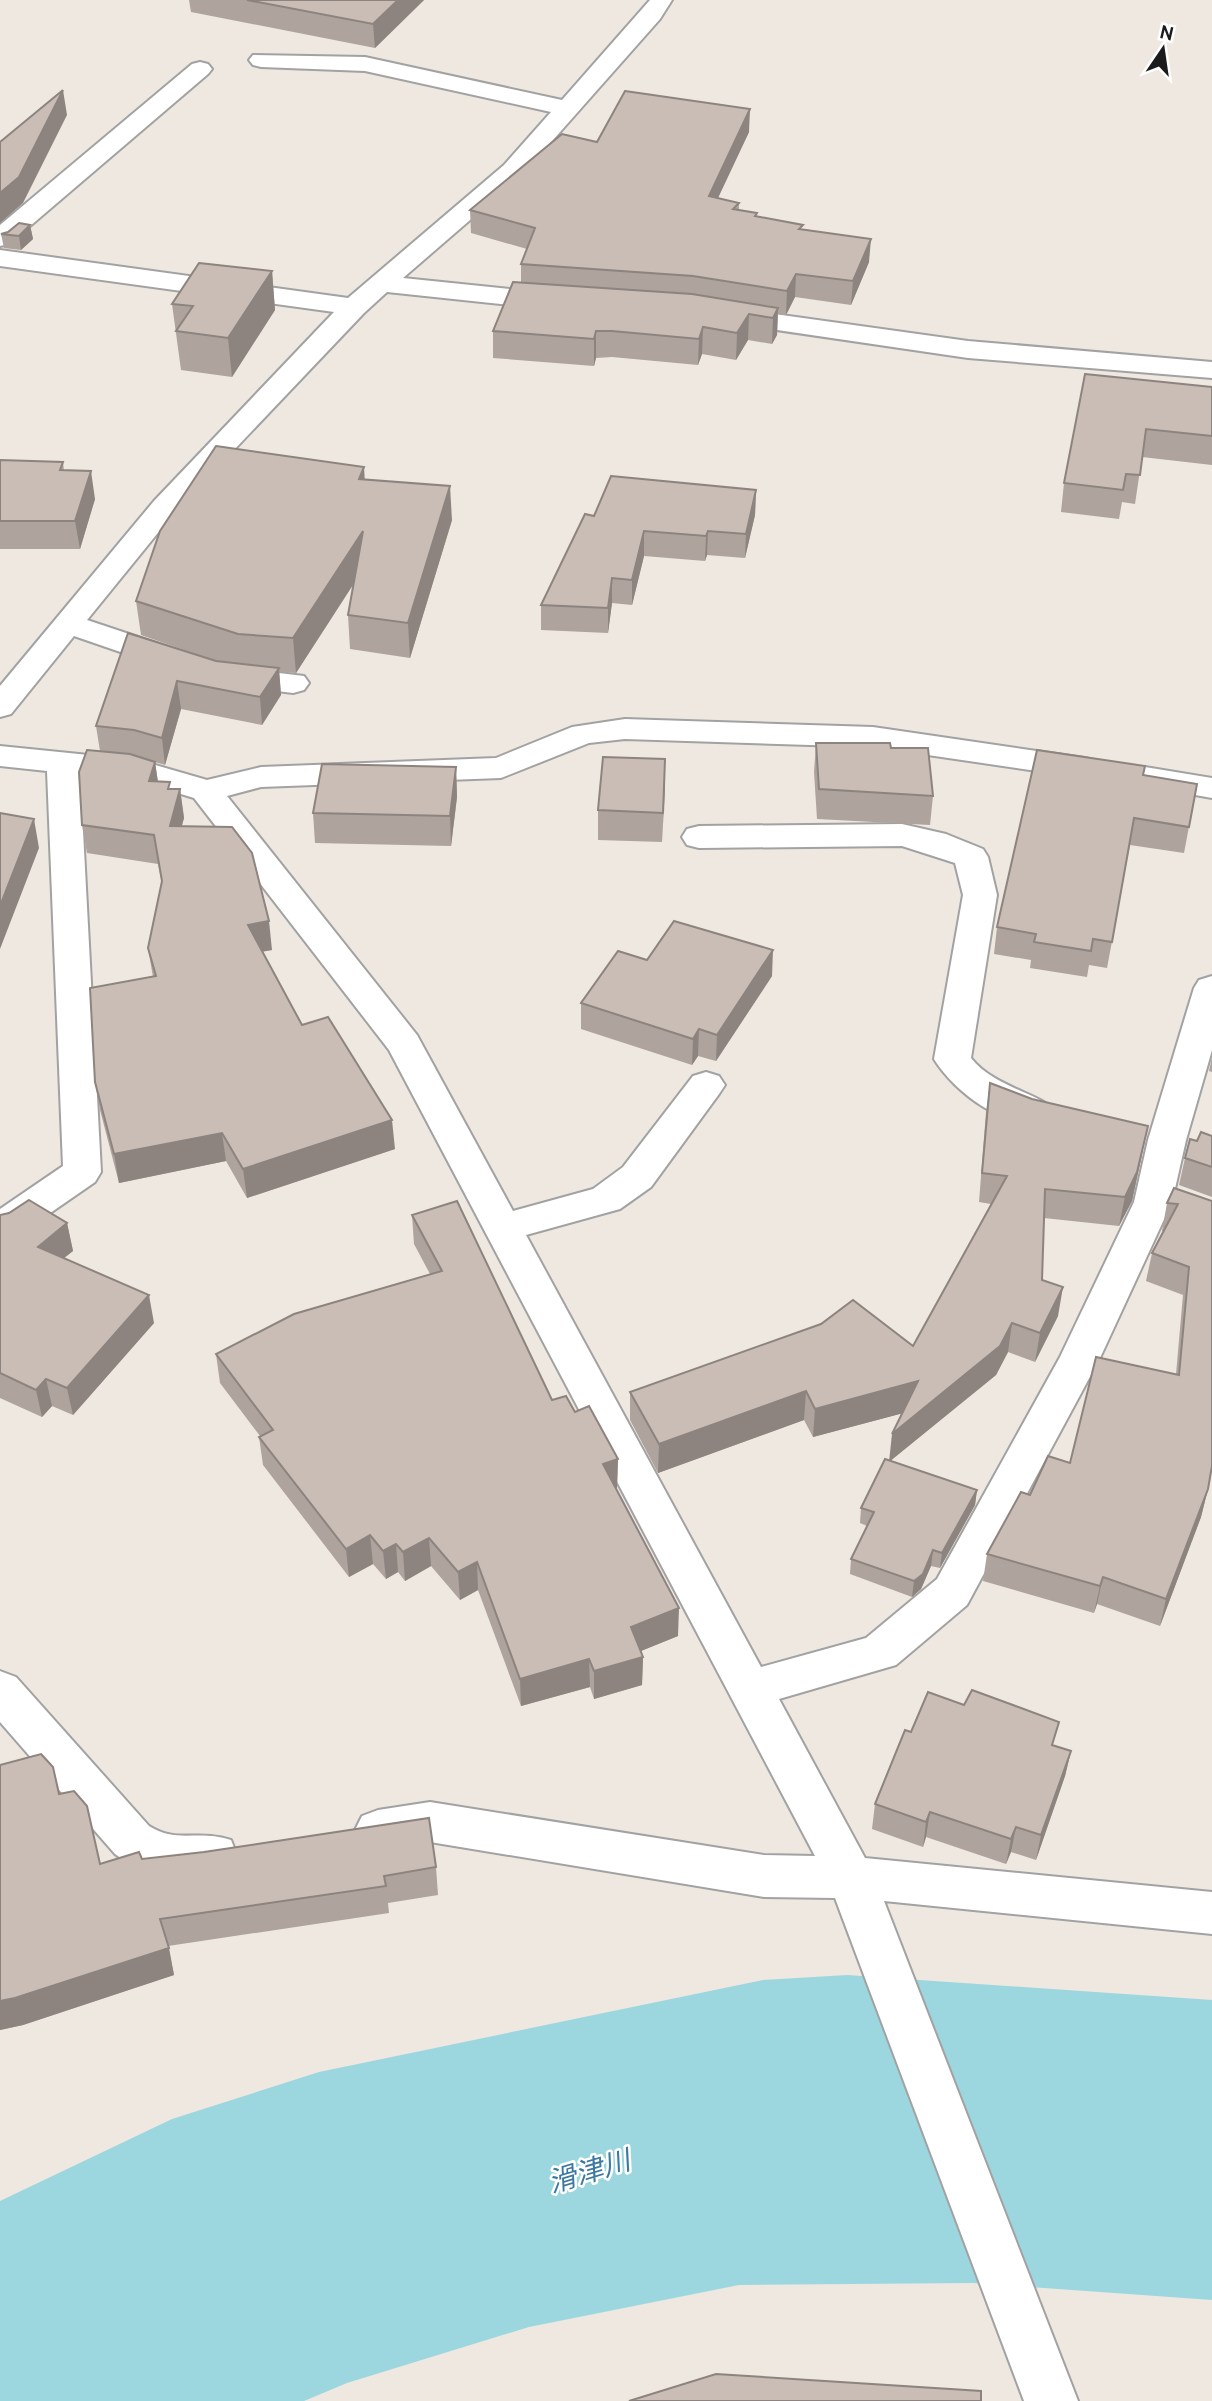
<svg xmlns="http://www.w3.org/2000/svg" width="1212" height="2401" viewBox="0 0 1212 2401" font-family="Cabin,'Noto Sans JP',sans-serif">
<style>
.water{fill:#9cd7e0}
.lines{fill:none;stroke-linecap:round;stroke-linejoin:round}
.minor-casing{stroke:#a2a2a2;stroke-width:4}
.minor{fill:#fff;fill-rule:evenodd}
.wall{fill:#aea39d}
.shaded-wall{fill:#8d847f}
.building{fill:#cabdb6;stroke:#8d847f;stroke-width:2}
.labels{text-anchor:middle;stroke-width:5;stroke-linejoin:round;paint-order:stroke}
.near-water-label{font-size:28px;font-style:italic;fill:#3c78a2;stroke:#fff}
</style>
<rect width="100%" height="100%" fill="#eee8e0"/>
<!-- water -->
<polygon class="water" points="847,1975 1212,2000 1212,2300 973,2283 739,2285 529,2327 347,2383 304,2401 0,2401 0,2201 172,2119 319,2072 763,1980"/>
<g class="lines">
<!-- minor casing -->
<g class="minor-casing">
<g id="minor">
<polygon points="650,0 672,0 660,19 522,175 403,278 557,294 567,296 570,302 567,308 557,310 387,292 364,313 174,513 87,620 186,653 191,660 186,667 175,669 164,667 74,636 11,714 0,717 0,686 154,501 334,312 0,266 0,250 348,298 504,165 551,112 365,71 261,67 253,65 249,60 253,55 365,57 562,100"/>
<polygon points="200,62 208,64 212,69 208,74 9,244 0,246 0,225 192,64"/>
<polygon points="725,307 968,341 1212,362 1212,378 968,358 715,321 711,315 715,309"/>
<polygon points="229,667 304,676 309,683 304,690 293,693 218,684 213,677 218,670"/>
<polygon points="625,719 873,727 1085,758 1097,761 1101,768 1097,775 1085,778 873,747 625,739 589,743 501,778 261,787 227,796 417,1035 513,1211 593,1189 623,1167 693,1076 706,1072 719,1076 725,1085 719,1094 651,1187 620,1209 526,1235 761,1667 866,1638 937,1579 1060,1357 1134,1202 1148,1140 1194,988 1199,980 1212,976 1212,1050 1186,1140 1172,1202 1100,1358 967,1605 896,1665 779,1699 865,1858 1212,1892 1212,1934 884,1901 1078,2401 1024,2401 835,1898 764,1897 430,1842 378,1850 362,1844 355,1830 362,1816 378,1810 430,1802 764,1855 815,1856 389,1050 194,798 135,780 80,774 101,1172 95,1182 14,1238 0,1242 0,1209 63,1166 47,771 0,766 0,746 138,760 207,780 261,767 496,758 572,727"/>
<polygon points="1145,767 1212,778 1212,798 1133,784 1128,777 1133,770"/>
<path d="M902,824L946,834L983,849L988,857L997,895L971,1058C994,1088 1045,1094 1056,1113L1050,1122C1009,1134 954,1092 934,1059L963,895L955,863L902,846L699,848L687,845L682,837L687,829L699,826Z"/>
<path d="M0,1671L16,1677L149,1826C177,1844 199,1829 231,1840L237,1855L231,1870L214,1876L158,1878L141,1872L115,1854L0,1722Z"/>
</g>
</g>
<!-- minor -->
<use href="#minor" class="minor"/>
</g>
<!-- wall -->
<g class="wall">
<polygon points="189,0 424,0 375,48 191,12"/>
<polygon points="749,132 718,198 739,203 739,210 802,230 869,262 851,305 795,297 786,315 778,314 777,335 772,344 748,340 736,360 702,354 698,365 612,357 596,358 594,366 493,358 493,331 521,282 521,264 527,249 471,233 470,210 597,142"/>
<polygon points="30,225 33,239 21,250 4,248 1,234"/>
<polygon points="272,271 275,310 232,377 181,370 172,304"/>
<polygon points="1085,374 1212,387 1212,465 1142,457 1135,504 1122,502 1119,519 1061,512 1064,483"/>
<polygon points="0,460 63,462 64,471 95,499 80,549 0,549"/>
<polygon points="365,480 452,520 410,658 350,649 348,615 353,585 296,673 279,672 281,695 262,725 181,709 165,765 155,762 158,782 171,789 180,789 184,818 182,826 272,950 262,952 302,1025 395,1149 247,1198 226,1161 119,1183 100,1110 95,1082 153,977 148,948 162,884 158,864 87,853 82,825 100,751 96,726 204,657 141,635 136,601"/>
<polygon points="756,490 755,515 745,558 707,555 705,561 644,556 632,605 612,603 608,633 541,630 541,605 594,516"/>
<polygon points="816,743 891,748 933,796 930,825 817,819 814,772"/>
<polygon points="665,759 662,842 598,840 598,810"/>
<polygon points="456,767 457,797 451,846 315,843 313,813"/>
<polygon points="1143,775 1197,784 1184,853 1130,845 1107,968 1089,965 1087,977 1030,968 1031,960 994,954 997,927"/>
<polygon points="647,960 772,976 716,1061 698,1056 692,1065 581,1029 581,1003"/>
<polygon points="1212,1057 1212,1072 1209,1071"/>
<polygon points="990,1083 1142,1155 1132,1201 1119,1226 1044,1218 1042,1280 1058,1316 1035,1362 1008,1352 996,1375 890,1461 977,1490 975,1505 940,1568 931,1566 921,1589 912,1597 850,1574 851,1559 867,1526 860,1523 861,1508 889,1461 903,1413 813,1437 804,1420 658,1473 630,1420 630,1392 913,1346 991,1204 979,1202 986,1112"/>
<polygon points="1212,1136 1212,1197 1179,1185 1185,1158 1197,1141"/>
<polygon points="1212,1201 1208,1489 1201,1517 1160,1626 1097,1604 1094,1613 983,1581 987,1554 1030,1495 1176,1374 1183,1295 1146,1281 1152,1253 1163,1231 1162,1231 1167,1203"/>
<polygon points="0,1215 67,1223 73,1251 63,1258 154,1323 73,1415 52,1406 42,1417 0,1398"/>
<polygon points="412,1215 552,1400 575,1412 618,1459 617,1488 616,1488 678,1636 641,1651 643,1657 642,1685 594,1699 590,1687 521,1706 478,1590 460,1600 431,1566 405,1581 398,1572 386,1579 373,1564 349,1577 263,1465 259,1437 260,1436 220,1383 216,1354 430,1274 414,1244"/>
<polygon points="911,1732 1054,1746 1071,1751 1065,1776 1036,1860 1011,1852 1006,1864 926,1837 923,1847 872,1829 875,1804"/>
<polygon points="0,1765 53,1767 60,1794 101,1864 142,1859 436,1867 438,1895 388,1903 389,1913 168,1946 174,1975 23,2025 0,2030"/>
</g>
<!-- shaded-wall -->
<g class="shaded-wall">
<polygon points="398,0 424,0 375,48 373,24"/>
<polygon points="63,90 67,115 23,203 0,223 0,193"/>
<polygon points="750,109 749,132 708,219 709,196"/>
<polygon points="30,225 33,239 21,250 19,236"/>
<polygon points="871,239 869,262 851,305 853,281"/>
<polygon points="272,271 275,310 232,377 228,338"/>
<polygon points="796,274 795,297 786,315 787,291"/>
<polygon points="778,308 777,335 772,344 773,318"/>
<polygon points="749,314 748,340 736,360 737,333"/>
<polygon points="703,327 702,354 698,365 699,339"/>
<polygon points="596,331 596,358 594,366 594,339"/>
<polygon points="364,467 366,501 359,479"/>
<polygon points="91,471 95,499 80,549 75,521"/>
<polygon points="450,486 452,520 410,658 408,623"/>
<polygon points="756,490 755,515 745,558 746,534"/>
<polygon points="363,531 365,566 296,673 293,638"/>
<polygon points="644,531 644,556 632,605 632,580"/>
<polygon points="708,531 707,555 705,561 706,536"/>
<polygon points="612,578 612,603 608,633 608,608"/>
<polygon points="279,668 281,695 262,725 260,697"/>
<polygon points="177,681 181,709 165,765 162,738"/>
<polygon points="665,759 665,788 662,842 663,813"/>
<polygon points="155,762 159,790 149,781"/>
<polygon points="456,767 457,797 451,846 450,816"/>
<polygon points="180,789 184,818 173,854 170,826"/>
<polygon points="34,819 39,848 0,949 0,906"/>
<polygon points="269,921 272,950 251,953 248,925"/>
<polygon points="773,950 772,976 716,1061 717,1035"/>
<polygon points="699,1029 698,1056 692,1065 693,1039"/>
<polygon points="392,1120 395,1149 247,1198 243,1169"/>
<polygon points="1148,1126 1132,1201 1119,1226 1125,1197"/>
<polygon points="222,1133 226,1161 119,1183 114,1154"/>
<polygon points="67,1223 73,1251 43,1275 38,1247"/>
<polygon points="1063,1287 1058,1316 1035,1362 1040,1333"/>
<polygon points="149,1295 154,1323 73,1415 67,1388"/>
<polygon points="1012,1323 1008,1352 996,1375 889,1462 892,1434"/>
<polygon points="46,1379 52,1406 42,1417 36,1390"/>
<polygon points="918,1381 915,1410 813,1437 815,1409"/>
<polygon points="806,1391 804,1420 658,1473 659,1444"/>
<polygon points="618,1459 617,1488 603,1493 603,1464"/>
<polygon points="1208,1489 1201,1517 1160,1626 1166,1599"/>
<polygon points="977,1490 975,1505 940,1568 942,1553"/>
<polygon points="370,1535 373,1564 349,1577 346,1549"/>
<polygon points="429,1538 431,1566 405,1581 403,1552"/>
<polygon points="396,1544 398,1572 386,1579 383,1551"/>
<polygon points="933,1550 931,1566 921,1589 912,1597 914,1581"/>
<polygon points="477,1562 478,1590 460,1600 458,1572"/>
<polygon points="1103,1577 1097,1604 1094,1613 1100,1586"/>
<polygon points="679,1608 678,1636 631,1655 631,1627"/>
<polygon points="643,1657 642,1685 594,1699 594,1671"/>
<polygon points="589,1659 590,1687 521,1706 520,1679"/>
<polygon points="1071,1751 1065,1776 1036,1860 1041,1835"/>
<polygon points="930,1812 926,1837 923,1847 926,1822"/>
<polygon points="1016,1827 1011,1852 1006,1864 1011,1839"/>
<polygon points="169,1948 174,1975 23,2025 0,2030 0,2001"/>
</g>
<!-- building -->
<g class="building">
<polygon points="247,0 398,0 373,24"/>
<polygon points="63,90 19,177 0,193 0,142"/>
<polygon points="625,91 750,109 709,196 739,203 733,209 757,213 755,216 803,225 799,229 871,239 853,281 796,274 787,291 693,276 521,264 535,228 470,210 562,134 597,142"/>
<polygon points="19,223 30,225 19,236 1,234 8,232"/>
<polygon points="199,263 272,271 228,338 176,331 193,306 172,304"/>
<polygon points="513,282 692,294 778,308 773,318 749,314 737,333 703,327 699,339 612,331 596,331 594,339 493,331"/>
<polygon points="1085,374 1212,387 1212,436 1146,429 1140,475 1126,474 1123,490 1064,483"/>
<polygon points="216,446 364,467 359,479 450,486 408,623 348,615 363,531 293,638 238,634 136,601 160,531"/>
<polygon points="0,460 63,462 60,470 91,471 75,521 0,521"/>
<polygon points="611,476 756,490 746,534 708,531 706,536 644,531 632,580 612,578 608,608 541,605 585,514 594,516"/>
<polygon points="128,633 216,661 279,668 260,697 177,681 162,738 134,730 96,726"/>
<polygon points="816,743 890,743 891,748 928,748 933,796 819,789"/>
<polygon points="87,750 130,754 155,762 149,781 170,782 168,789 180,789 170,826 232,827 252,853 269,921 248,925 302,1025 328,1017 392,1120 243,1169 222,1133 114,1154 95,1082 90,988 156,976 148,948 162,881 154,835 82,825 79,772"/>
<polygon points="1037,750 1145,766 1143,775 1197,784 1189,827 1134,818 1112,942 1093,939 1091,951 1034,942 1036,934 997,927"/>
<polygon points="603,757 665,759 663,813 598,810"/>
<polygon points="322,764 456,767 450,816 313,813"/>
<polygon points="0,813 34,819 0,906"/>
<polygon points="674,921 773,950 717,1035 699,1029 693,1039 581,1003 618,951 647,960"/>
<polygon points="990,1083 1032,1099 1148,1126 1137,1172 1125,1197 1045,1189 1042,1280 1063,1287 1040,1333 1012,1323 1000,1346 892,1434 918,1381 815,1409 806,1391 659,1444 630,1392 821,1324 853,1300 913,1346 1007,1176 982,1173"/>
<polygon points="1201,1132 1212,1136 1212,1167 1185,1158 1190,1139 1197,1141"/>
<polygon points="1174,1188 1212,1201 1212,1466 1208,1489 1166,1599 1103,1577 1100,1586 987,1554 1021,1492 1030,1495 1048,1456 1070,1463 1096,1357 1179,1375 1189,1267 1152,1253 1178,1204 1167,1203"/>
<polygon points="29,1200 67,1223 38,1247 149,1295 67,1388 46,1379 36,1390 0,1373 0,1215 9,1213"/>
<polygon points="457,1201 552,1400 566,1396 575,1412 589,1406 618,1459 603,1464 679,1608 631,1627 643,1657 594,1671 589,1659 520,1679 477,1562 458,1572 429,1538 403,1552 396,1544 383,1551 370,1535 346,1549 259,1437 273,1430 216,1354 294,1314 442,1271 412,1215"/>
<polygon points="885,1459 977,1490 942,1553 933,1550 923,1574 914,1581 851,1559 874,1512 861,1508"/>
<polygon points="972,1690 1059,1722 1052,1745 1071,1751 1041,1835 1016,1827 1011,1839 930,1812 926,1822 875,1804 905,1730 911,1732 928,1692 964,1705"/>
<polygon points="41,1754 53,1767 59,1794 74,1791 87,1806 100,1864 139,1852 142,1859 204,1852 429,1818 436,1867 384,1876 386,1886 160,1919 169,1948 15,1998 0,2001 0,1765"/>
<polygon points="716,2374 981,2391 981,2401 629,2401"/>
</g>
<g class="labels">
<!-- near-water labels -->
<g class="near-water-label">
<text transform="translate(589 2171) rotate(-17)" y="10">滑津川</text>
</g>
</g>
<!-- north arrow -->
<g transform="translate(1163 49) rotate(13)" stroke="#ffffff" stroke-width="5" paint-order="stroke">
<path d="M0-5L12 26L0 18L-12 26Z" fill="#1b1b1b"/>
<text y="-10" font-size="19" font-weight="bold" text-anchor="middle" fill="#1b1b1b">N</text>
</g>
</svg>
